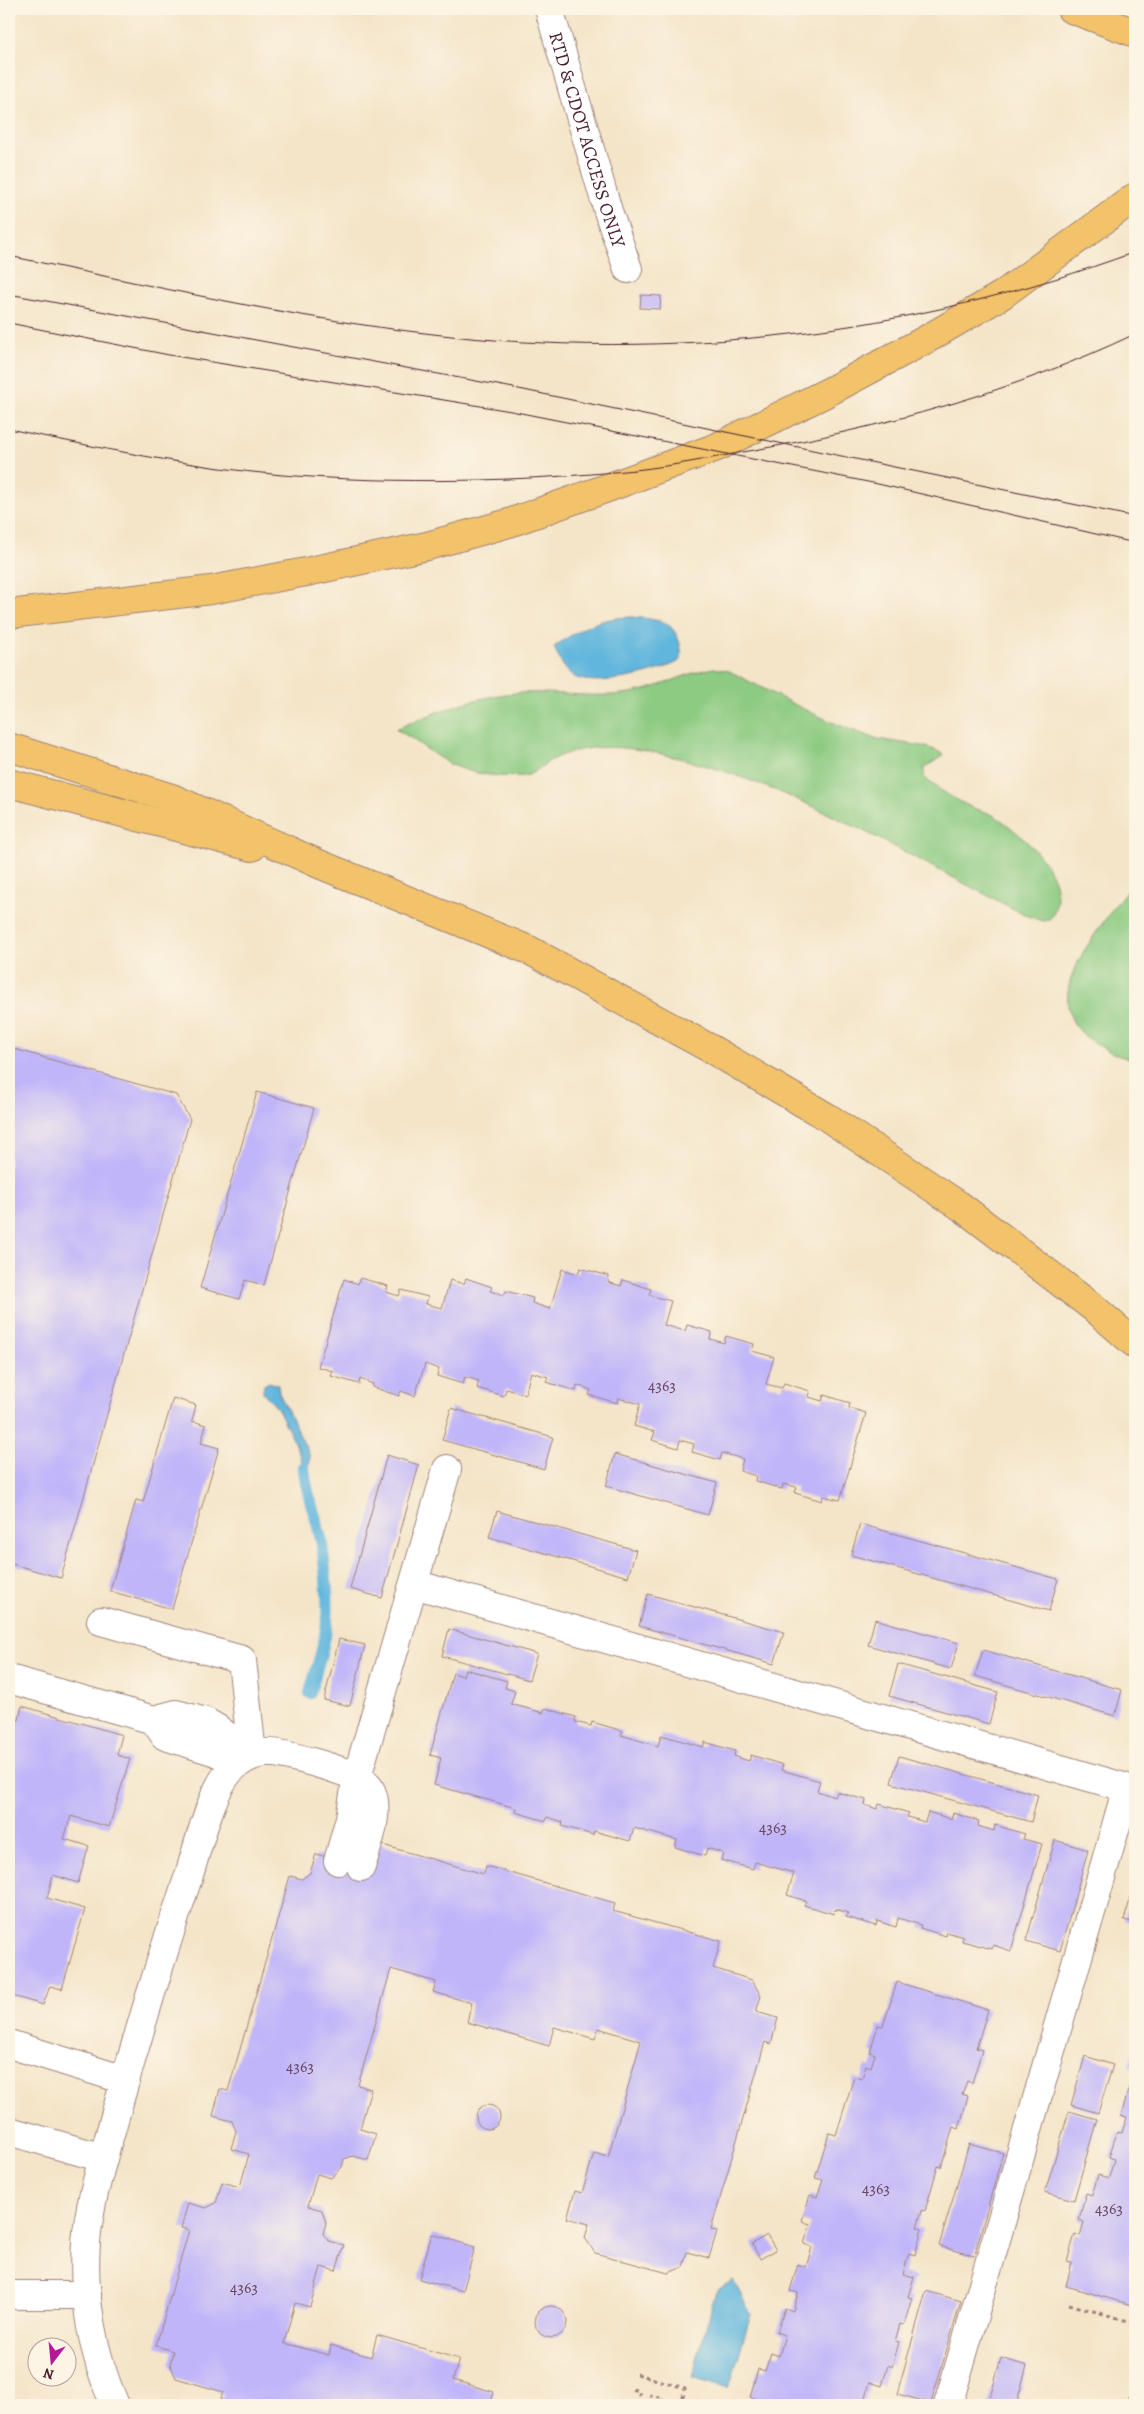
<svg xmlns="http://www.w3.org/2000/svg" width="1144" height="2414" viewBox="0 0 1144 2414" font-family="Alegreya,serif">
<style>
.green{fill:#8dcb82;stroke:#6c7556}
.water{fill:#61b6dd;stroke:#566a84}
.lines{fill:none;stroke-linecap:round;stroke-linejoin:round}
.stream{stroke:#61b6dd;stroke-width:12}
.building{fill:#c0b5f9}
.minor-casing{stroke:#9f827a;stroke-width:30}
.highway-casing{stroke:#9f827a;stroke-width:30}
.path{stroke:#9f827a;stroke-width:3;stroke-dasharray:4 4;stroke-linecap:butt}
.minor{stroke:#fff;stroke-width:28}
.highway{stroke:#f2c36a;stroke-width:28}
.tram{stroke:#4a1f2b;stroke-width:1}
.labels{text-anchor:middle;stroke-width:5;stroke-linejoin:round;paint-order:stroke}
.number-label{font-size:16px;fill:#68445e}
.street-label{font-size:19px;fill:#4a1f2b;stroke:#fcf5e5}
</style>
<rect width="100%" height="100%" fill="#fcf5e5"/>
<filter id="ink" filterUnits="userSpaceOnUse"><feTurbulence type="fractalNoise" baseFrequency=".02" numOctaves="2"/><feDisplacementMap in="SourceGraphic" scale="10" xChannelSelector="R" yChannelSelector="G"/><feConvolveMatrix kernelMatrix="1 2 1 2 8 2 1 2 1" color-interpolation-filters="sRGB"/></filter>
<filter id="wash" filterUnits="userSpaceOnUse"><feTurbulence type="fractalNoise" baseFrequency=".0096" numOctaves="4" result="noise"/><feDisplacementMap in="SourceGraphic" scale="20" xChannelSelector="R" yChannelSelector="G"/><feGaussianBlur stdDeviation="1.12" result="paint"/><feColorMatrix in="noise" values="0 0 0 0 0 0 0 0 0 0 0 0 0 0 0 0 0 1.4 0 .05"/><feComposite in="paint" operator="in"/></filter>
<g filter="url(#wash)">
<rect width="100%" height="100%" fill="#f4e5c9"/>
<!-- green -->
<g class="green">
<path d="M714,668L729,671C775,694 822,721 871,737C893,744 926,742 944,755L924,768V777C938,790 956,800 973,808C981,811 991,813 998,818C1028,839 1076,883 1049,920L1042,921L1026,915C906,856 790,781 657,753C623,746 585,743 553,759C544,763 534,775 524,776C501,778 471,774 450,764C431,754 415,739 396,729C433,713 475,696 516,693C552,691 587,698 623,694C657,691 682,673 714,668Z"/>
<path d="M1135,886V1057C1122,1060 1111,1052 1100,1046C1040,1013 1076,960 1105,920C1113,909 1123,891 1135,886Z"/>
</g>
<!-- water -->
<g class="water">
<path d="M631,617C641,618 658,619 667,624C678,631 683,649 681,660C662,673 593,689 573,676C563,668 559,659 554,647C581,628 597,618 631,617Z"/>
<polygon points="269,1382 278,1385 279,1393 310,1456 309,1470 304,1467 295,1443 278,1409 263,1392 264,1385"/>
<polygon points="733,2280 751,2314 729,2388 692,2377 716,2291"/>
</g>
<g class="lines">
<!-- stream -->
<path class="stream" d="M304,1467C305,1494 318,1518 322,1545C325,1569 329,1597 327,1622C325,1646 316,1669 310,1693"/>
</g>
<g id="blocks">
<!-- building -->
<g class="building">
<polygon points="641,295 661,296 660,309 640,308"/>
<polygon points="14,1049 176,1095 190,1119 61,1578 9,1563 9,1052"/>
<polygon points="257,1092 314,1108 264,1285 245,1280 239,1299 200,1288"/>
<polygon points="580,1268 609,1276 608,1282 621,1286 623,1280 651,1289 649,1295 671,1301 664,1325 685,1331 687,1325 712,1332 710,1339 724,1343 726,1336 754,1344 752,1351 774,1357 766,1384 782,1388 784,1383 810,1391 809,1397 822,1401 824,1395 850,1403 849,1408 866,1413 840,1500 823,1496 822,1501 795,1493 797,1487 783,1484 782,1489 755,1481 756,1476 740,1471 743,1459 722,1453 720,1460 692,1452 694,1444 680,1440 678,1448 652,1440 655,1432 634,1426 640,1404 618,1398 617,1403 589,1395 591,1390 577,1385 576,1391 546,1382 548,1377 531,1372 525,1394 506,1389 504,1396 477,1388 479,1381 465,1377 463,1384 437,1376 439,1369 425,1364 415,1396 401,1391 399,1396 372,1387 373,1384 360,1379 359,1384 331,1376 333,1371 318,1367 344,1279 358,1284 360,1278 388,1286 386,1292 399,1296 401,1290 428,1297 426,1304 442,1308 450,1280 464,1284 466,1278 492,1287 490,1291 504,1295 506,1291 533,1298 532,1303 550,1309 562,1269 578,1274"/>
<polygon points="173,1398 196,1405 192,1421 206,1425 201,1443 219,1448 172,1609 110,1591 136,1500 143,1502"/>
<polygon points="451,1408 553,1437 544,1469 442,1440"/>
<polygon points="615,1454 717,1483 708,1515 606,1486"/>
<polygon points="387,1455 419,1465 382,1598 350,1589"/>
<polygon points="497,1511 636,1550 628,1577 489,1537"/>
<polygon points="860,1524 1058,1579 1049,1611 851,1555"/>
<polygon points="648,1594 784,1632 774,1664 639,1626"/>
<polygon points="875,1619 959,1643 951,1669 868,1645"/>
<polygon points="449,1629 537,1654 529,1680 442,1656"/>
<polygon points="339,1639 365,1645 350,1706 324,1700"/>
<polygon points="983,1650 1122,1690 1115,1716 975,1676"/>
<polygon points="898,1664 998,1692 989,1724 889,1696"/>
<polygon points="465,1669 507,1681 505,1688 515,1691 511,1704 543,1713 545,1708 576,1717 575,1722 591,1726 592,1722 623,1731 621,1735 658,1746 661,1735 703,1747 705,1742 735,1751 734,1756 749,1761 751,1755 783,1765 781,1770 820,1781 817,1791 835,1797 837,1792 866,1800 865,1805 877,1809 879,1804 909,1813 907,1817 925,1822 928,1812 951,1819 953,1813 979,1821 978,1826 994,1831 995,1825 1025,1834 1023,1839 1042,1844 1011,1951 993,1945 992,1949 962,1941 963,1937 947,1932 946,1936 920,1928 921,1925 898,1918 896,1927 877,1921 876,1926 846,1917 848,1913 835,1909 834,1914 804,1905 806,1901 787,1895 794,1873 755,1862 753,1869 721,1860 723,1853 707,1848 705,1856 675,1847 677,1840 634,1828 630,1841 594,1831 593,1835 562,1826 563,1822 547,1817 546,1821 515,1812 516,1808 434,1785 441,1758 430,1755 453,1673 463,1676"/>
<polygon points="22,1706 122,1735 117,1755 130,1759 109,1827 71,1816 64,1839 89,1846 78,1883 53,1875 47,1898 85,1909 62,1989 50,1986 43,2005 9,1995 9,1716 19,1720"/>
<polygon points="899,1756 1038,1795 1031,1822 891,1783"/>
<polygon points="1055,1840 1088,1850 1060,1951 1026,1941"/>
<polygon points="379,1844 484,1874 486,1866 615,1903 613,1911 721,1941 713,1968 752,1980 761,1996 756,2012 778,2018 771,2044 765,2042 711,2230 717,2231 709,2258 687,2252 683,2267 668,2273 595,2253 585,2238 589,2224 567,2218 575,2191 582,2193 594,2153 608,2157 641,2041 598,2028 595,2039 554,2027 549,2046 467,2022 472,2003 433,1992 436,1982 391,1969 358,2085 371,2089 360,2129 376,2134 368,2160 353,2156 344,2159 342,2167 331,2178 317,2174 308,2206 322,2210 326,2223 323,2234 329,2241 344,2245 336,2271 321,2267 310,2307 295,2303 284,2343 329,2355 331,2345 371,2357 377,2335 459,2359 453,2380 494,2392 491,2402 501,2405 219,2405 223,2392 176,2378 170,2364 173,2351 156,2346 189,2230 181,2228 188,2203 206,2208 216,2203 222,2182 240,2187 249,2154 231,2149 236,2131 232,2121 213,2116 220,2089 228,2091 290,1876 302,1879 310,1873 316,1854 372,1870"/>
<polygon points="1135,1884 1135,1923 1124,1920"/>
<polygon points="897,1982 988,2010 976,2048 982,2050 972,2083 967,2081 962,2094 968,2096 959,2129 953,2127 941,2167 938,2166 925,2211 922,2210 917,2227 922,2229 915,2255 909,2253 903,2274 914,2277 908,2297 912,2298 904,2325 900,2324 895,2341 899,2342 892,2367 888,2365 882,2386 870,2382 865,2401 870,2402 870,2405 755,2405 757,2399 750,2397 758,2369 765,2371 771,2353 779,2356 785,2335 777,2332 785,2308 793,2311 798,2293 790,2291 798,2264 806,2267 812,2247 804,2244 810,2224 802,2221 810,2195 817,2197 823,2180 815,2178 829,2133 836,2135 854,2077 862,2079 866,2065 871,2067 875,2054 870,2052 878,2025 883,2026"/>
<polygon points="1135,2046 1135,2067 1129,2066"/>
<polygon points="1085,2056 1113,2065 1098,2113 1071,2105"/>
<polygon points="1129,2087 1135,2089 1135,2306 1066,2286 1072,2263 1067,2262 1075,2234 1080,2236 1084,2222 1079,2220 1086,2193 1092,2195 1098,2175 1109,2178 1114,2159 1109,2157 1117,2132 1122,2133 1127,2117 1121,2116"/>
<circle cx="488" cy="2117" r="12"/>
<polygon points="1069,2111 1097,2119 1074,2200 1045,2192"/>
<polygon points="969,2144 1003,2153 974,2256 939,2246"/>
<polygon points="432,2234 475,2247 463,2291 419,2279"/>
<polygon points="767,2235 776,2250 760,2259 752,2244"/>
<polygon points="926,2291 961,2301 931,2403 897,2394"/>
<circle cx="551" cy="2322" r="16"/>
<polygon points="1001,2358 1027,2366 1016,2405 988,2405"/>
</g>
</g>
</g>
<g filter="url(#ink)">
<use href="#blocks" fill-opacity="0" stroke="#9f827a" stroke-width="1"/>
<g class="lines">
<!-- minor casing -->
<g class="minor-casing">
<g id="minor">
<path id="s1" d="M549,9L608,211L628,269"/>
<polyline points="414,1584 1127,1788 948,2405"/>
<polyline points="101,1621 242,1660 252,1755"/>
<polyline points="9,1679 154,1720 176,1714 206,1722 218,1729 252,1755"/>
<polyline points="154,1720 165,1736 216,1752 238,1763"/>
<polyline points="338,1861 350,1818 357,1777 447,1469"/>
<polyline points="9,2044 125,2080"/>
<polyline points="9,2131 103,2158"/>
<polyline points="9,2295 87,2295"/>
<path d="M115,2405C93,2355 82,2298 86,2243C89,2200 104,2157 115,2116C138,2035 162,1954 189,1875C198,1847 211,1791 230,1771C240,1761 252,1754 265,1753C281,1751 341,1770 356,1777C363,1780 369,1785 372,1793C380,1815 367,1846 361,1867"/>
</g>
</g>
<!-- highway casing -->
<g class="highway-casing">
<g id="highway">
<polyline points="1071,9 1135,33"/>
<polyline points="9,614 211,590 306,572 427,546 509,523 610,487 717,447 828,392 927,339 1002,295 1135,197"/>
<polyline points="9,747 172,798 319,864 529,950 711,1049 827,1117 963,1208 1095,1309 1135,1344"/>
<polyline points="9,783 252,847"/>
</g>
</g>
<!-- path -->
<g class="path">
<polyline points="1069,2304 1135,2323"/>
<polyline points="637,2374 685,2388 681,2405"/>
<polyline points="633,2389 640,2392 636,2405"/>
<polyline points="648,2405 651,2395 663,2398 661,2405"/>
<polyline points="1113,2405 1135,2396"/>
</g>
<!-- minor -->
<use href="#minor" class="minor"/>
<!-- highway -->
<use href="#highway" class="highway"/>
<!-- tram -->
<g class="tram">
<path d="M9,256C149,285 290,318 433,334C668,362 913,334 1135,252"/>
<polyline points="9,294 519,389 1135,517"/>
<polyline points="9,323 169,355 511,411 878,484 1135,543"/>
<path d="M9,429C99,448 190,467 282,475C399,484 518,482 635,470C673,466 711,458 749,451C881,428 1013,392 1135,334"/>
</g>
</g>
</g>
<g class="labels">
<!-- number labels -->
<g class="number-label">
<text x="662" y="1391">4363</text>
<text x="773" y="1833">4363</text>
<text x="300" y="2072">4363</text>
<text x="876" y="2194">4363</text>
<text x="1109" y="2214">4363</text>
<text x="244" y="2293">4363</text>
</g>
<!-- street labels -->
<g class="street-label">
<text dy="7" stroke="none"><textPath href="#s1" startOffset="136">RTD &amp; CDOT ACCESS ONLY</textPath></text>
</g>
</g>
<!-- margin -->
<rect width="1144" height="2414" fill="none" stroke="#fcf5e5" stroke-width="30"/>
<!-- north arrow -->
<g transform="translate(52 2362) rotate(196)"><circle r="24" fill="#fcf5e5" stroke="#b59f9b"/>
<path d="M0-4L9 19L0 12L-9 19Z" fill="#b5179e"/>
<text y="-8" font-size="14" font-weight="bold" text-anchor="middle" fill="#4a1f2b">N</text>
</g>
</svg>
